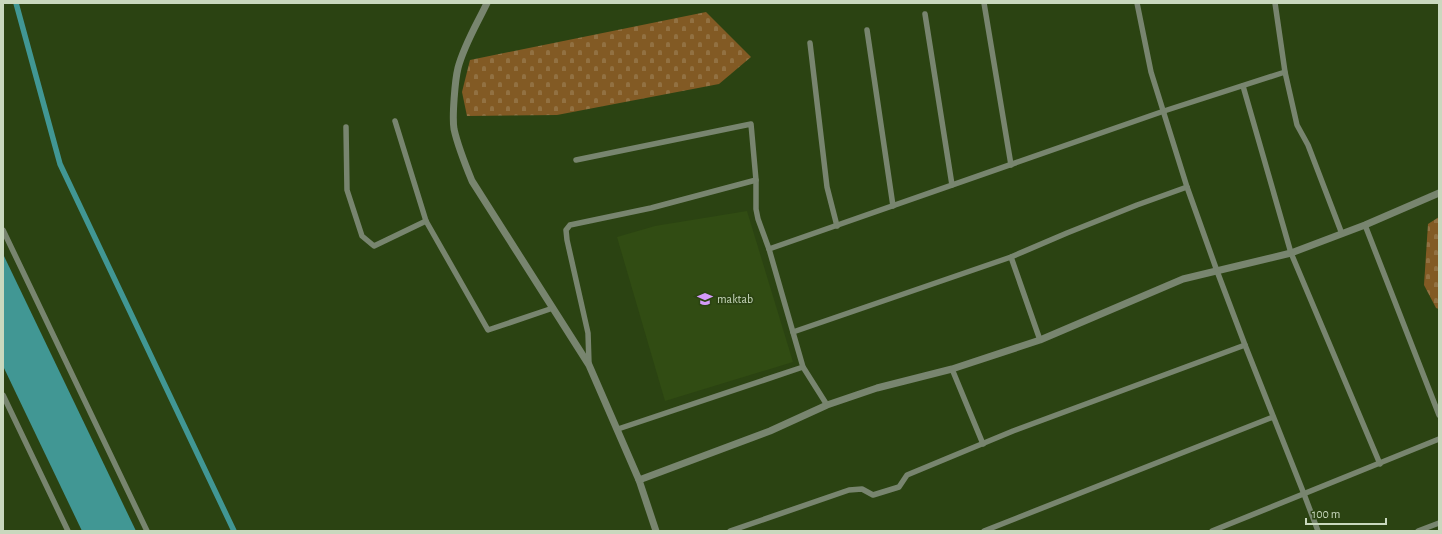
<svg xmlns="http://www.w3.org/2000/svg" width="1442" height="534" viewBox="0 0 1442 534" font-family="'Alegreya Sans',sans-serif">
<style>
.built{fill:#314c13}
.cemetery{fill:url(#cemetery-stones)}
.water{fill:#419794}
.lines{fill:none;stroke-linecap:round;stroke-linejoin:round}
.canal{stroke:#419794;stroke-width:5.5}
.minor{stroke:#78856f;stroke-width:5.5}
.tertiary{stroke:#78856f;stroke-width:7}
.labels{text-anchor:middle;stroke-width:3.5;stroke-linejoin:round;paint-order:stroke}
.poi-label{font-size:12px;fill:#c9d8be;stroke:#2b4312;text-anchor:start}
</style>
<defs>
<pattern id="cemetery-stones" width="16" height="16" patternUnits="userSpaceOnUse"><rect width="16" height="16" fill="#825a24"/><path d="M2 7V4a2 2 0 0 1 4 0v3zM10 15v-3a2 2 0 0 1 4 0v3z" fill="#927142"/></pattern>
</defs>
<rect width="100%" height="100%" fill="#2b4312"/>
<!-- built -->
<polygon class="built" points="747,211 793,362 665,401 617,237 655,226"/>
<!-- cemetery -->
<g class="cemetery">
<polygon points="706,12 751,57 719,84 557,115 467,116 462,92 470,60"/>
<polygon points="1439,217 1439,309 1436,308 1424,285 1428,224"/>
</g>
<!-- water -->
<polygon class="water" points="3,254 136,531 82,531 3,366"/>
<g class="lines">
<!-- canal -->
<polyline class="canal" points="16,3 60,164 234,531"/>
<!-- minor -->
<g class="minor">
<polyline points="984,3 1011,165"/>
<polyline points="1137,3 1151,72 1187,187 1217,271 1245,345 1304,494 1318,531"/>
<polyline points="1275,3 1285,72 1297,125 1308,145 1342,234"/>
<polyline points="925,14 952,185"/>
<polyline points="867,30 893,206"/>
<polyline points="810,43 827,187 837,226"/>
<polyline points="1243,86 1291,253 1380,464"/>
<polyline points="395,121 426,221 488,330 553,308"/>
<polyline points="346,127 347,190 362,236 374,246 426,221"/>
<polyline points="576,160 751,124 756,180 756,209 758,219 769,249 803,367 827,405"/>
<polyline points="1365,225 1439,415"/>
<polyline points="3,230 147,531"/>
<polyline points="769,249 1164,111 1285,72"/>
<polyline points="1011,257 1040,340"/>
<polyline points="793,332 1011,257 1067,233 1137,205 1187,187"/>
<polyline points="589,364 588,333 567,240 566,230 570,225 651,208 756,180"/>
<polyline points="952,369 983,444"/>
<polyline points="3,395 68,531"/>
<polyline points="618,429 803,367"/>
<polyline points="730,531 849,490 862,489 873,495 899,487 907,475 1013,431 1245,345"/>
<polyline points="984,531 1273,417"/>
<polyline points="1212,531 1439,439"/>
<polyline points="1418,531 1439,523"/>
</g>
<!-- tertiary -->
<g class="tertiary">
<path d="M487,3C477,24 464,45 458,68C455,80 452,117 454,129C458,147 465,164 472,181L589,365L639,480L656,531"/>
<polyline points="639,480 770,431 827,405 877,388 952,369 1040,340 1183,279 1291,253 1365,225 1439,193"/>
</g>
</g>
<!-- icons -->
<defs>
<g id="school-bare" transform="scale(1.2)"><path d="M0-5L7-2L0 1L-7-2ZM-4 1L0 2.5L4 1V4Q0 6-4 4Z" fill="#d59bfa" stroke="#2b4312" stroke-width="2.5" paint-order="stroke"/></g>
</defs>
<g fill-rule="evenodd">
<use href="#school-bare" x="705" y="299"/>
</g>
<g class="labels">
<!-- poi labels -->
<g class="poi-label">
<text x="717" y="303">maktab</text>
</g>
</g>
<!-- border -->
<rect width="1442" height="534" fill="none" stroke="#c9d8be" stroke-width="8"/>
<!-- scale -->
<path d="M1306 518v6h80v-6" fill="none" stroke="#c9d8be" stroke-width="2"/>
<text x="1312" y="518" font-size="12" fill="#c9d8be" stroke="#2b4312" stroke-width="3" paint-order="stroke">100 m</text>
</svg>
